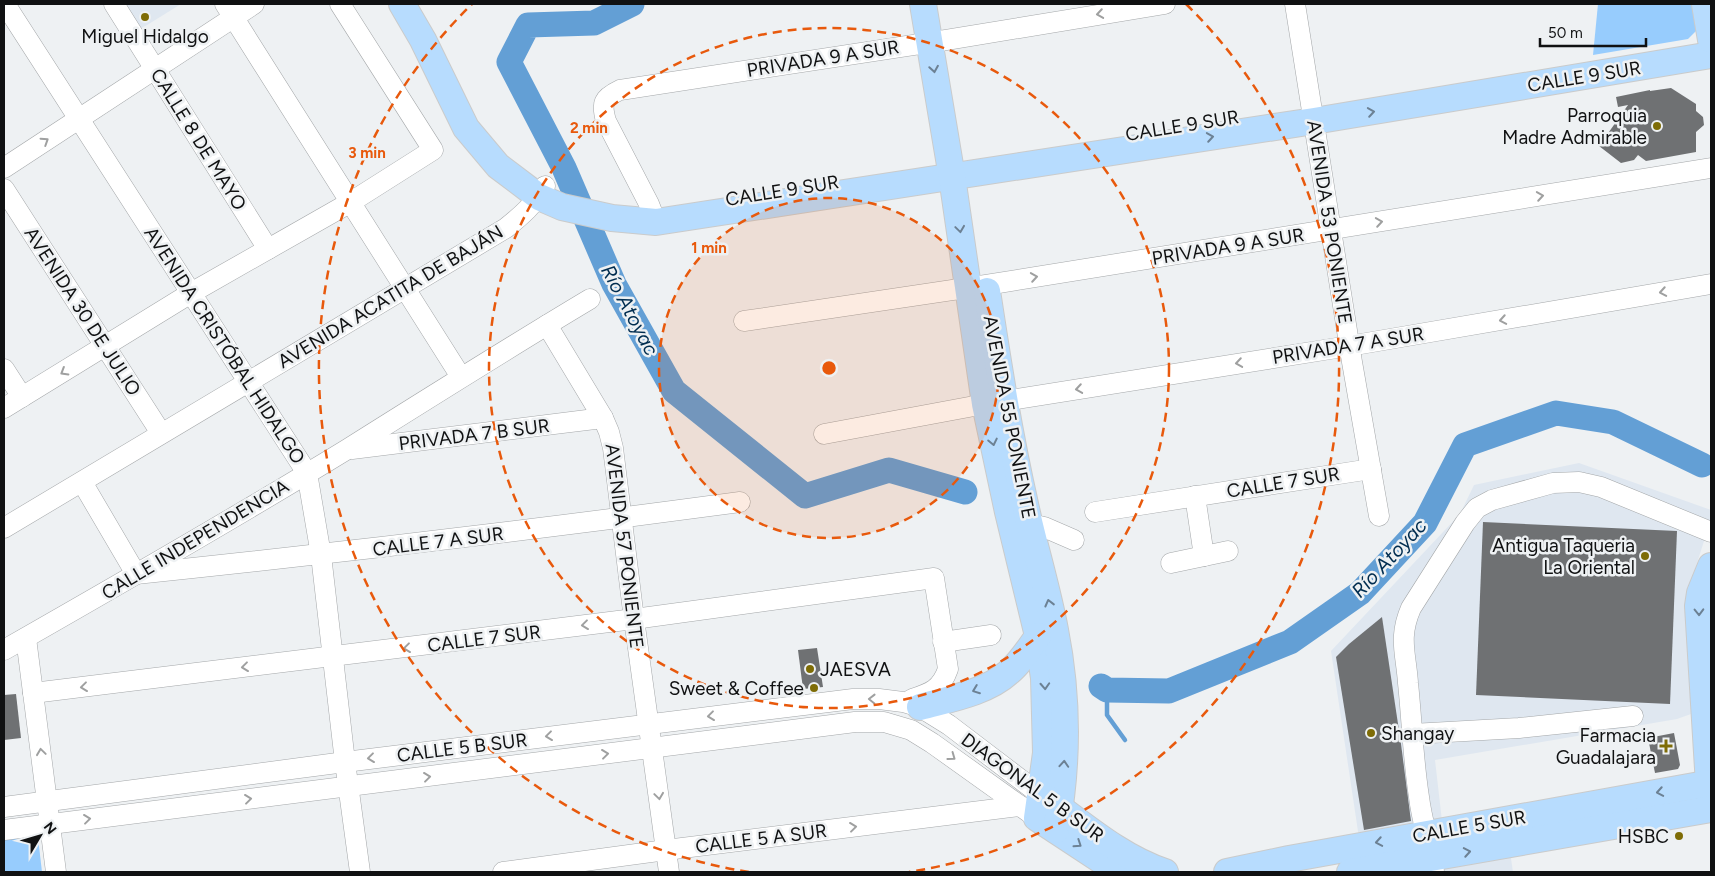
<svg xmlns="http://www.w3.org/2000/svg" width="1715" height="876" viewBox="0 0 1715 876" font-family="Figtree,sans-serif">
<style>
.built{fill:#dfe7f0}
.green{fill:#97ccfd}
.lines{fill:none;stroke-linecap:round;stroke-linejoin:round}
.stream{stroke:#639fd5;stroke-width:4.5}
.river{stroke:#639fd5;stroke-width:25}
.building{fill:#6f7173}
.minor-casing{stroke:#a4a7a9;stroke-width:21}
.major-casing{stroke:#cacbcb;stroke-width:28}
.minor{stroke:#fff;stroke-width:20}
.major{stroke:#b7dcfe;stroke-width:26}
.oneway{stroke:#9fa0a0}
.oneway2{stroke:#6c8194}
.ring{fill:none;stroke:#e8590c;stroke-width:2.5;stroke-dasharray:9 6}
.poi-dot{fill:#7e6c06;stroke:#eef1f3;stroke-width:2}
.labels{text-anchor:middle;stroke-width:5;stroke-linejoin:round;paint-order:stroke}
.poi-label{font-size:19px;fill:#101112;stroke:#eef1f3;text-anchor:end}
.street-label{font-size:19px;fill:#101112;stroke:#eef1f3}
.water-label{font-size:20px;font-style:italic;fill:#002d50;stroke:#eef1f3}
.centre{fill:#e8590c;stroke:#eef1f3;stroke-width:2.5}
.ring-label{font-size:15px;text-anchor:middle;font-weight:bold;fill:#e8590c;stroke:#eef1f3;stroke-width:5;stroke-linejoin:round;paint-order:stroke}
</style>
<rect width="100%" height="100%" fill="#eef1f3"/>
<!-- built -->
<g class="built">
<polygon points="123,4 181,4 139,30"/>
<polygon points="1579,463 1711,510 1710,522 1686,598 1691,714 1677,719 1435,760 1442,821 1359,838 1331,651 1460,514 1474,485"/>
<polygon points="1510,852 1513,872 1383,872"/>
</g>
<!-- green -->
<g class="green">
<polygon points="1598,4 1694,4 1698,29 1688,39 1593,55"/>
<polygon points="37,829 42,872 4,872 4,833"/>
</g>
<g class="lines">
<!-- stream -->
<polyline class="stream" points="1107,690 1107,715 1125,740"/>
<!-- river -->
<g class="river">
<polyline points="632,4 594,23 528,25 509,62 564,168 614,284 674,391 805,496 889,470 965,492"/>
<polyline points="1101,686 1107,690 1169,691 1290,642 1360,593 1425,523 1465,445 1556,413 1613,422 1702,465"/>
</g>
</g>
<!-- building -->
<g class="building">
<polygon points="1671,88 1696,104 1696,111 1703,117 1704,125 1696,132 1696,152 1646,161 1638,155 1634,160 1621,163 1599,146 1628,105 1618,107 1616,97 1650,90 1650,91"/>
<polygon points="1483,522 1677,531 1670,704 1476,695"/>
<polygon points="1382,617 1401,744 1411,821 1364,830 1336,657 1349,644"/>
<polygon points="817,648 823,687 803,689 798,650"/>
<polygon points="16,694 21,738 4,740 4,695"/>
<polygon points="1674,733 1680,765 1678,769 1655,773 1648,738"/>
</g>
<g class="lines">
<!-- minor casing -->
<g class="minor-casing">
<g id="minor">
<polyline points="5,4 307,473 321,555 345,762 360,872"/>
<polyline points="114,4 268,249"/>
<polyline points="225,4 461,377"/>
<polyline points="1295,4 1352,362 1379,516"/>
<polyline points="4,168 254,4"/>
<polyline points="4,189 161,433"/>
<path d="M656,222L649,204L606,121C601,103 603,98 620,90L946,40L1165,4"/>
<polyline points="744,321 986,285 1711,168"/>
<polyline points="547,325 603,418 609,432 613,448 634,619 669,872"/>
<polyline points="4,369 22,397"/>
<polyline points="4,408 191,293 351,202 433,150 340,4"/>
<polyline points="824,434 985,404 1349,346 1711,284"/>
<polyline points="352,449 603,418"/>
<path d="M82,482L136,574C338,553 539,529 740,502"/>
<polyline points="1195,496 1204,556"/>
<polyline points="1095,512 1371,469"/>
<polyline points="1030,524 1044,527 1074,540"/>
<path d="M4,528L506,228C521,216 535,204 545,186"/>
<polyline points="1171,563 1228,551"/>
<polyline points="26,638 56,872"/>
<polyline points="943,642 991,635"/>
<path d="M4,650C118,585 233,519 346,450C427,399 508,348 590,299"/>
<path d="M33,693L634,619L934,578L948,669C941,689 931,693 912,699"/>
<polyline points="1412,734 1519,728 1633,716"/>
<polyline points="4,807 345,762 853,699 879,699 903,702 920,707 949,725 1041,795"/>
<polyline points="4,830 855,722 884,722 911,730 932,743 1037,818"/>
<polyline points="503,872 666,850 1020,806"/>
<path d="M1434,872C1431,847 1422,823 1419,797C1413,759 1412,721 1408,683C1406,653 1398,638 1411,608L1465,523L1477,508L1492,500L1553,483L1579,482L1601,487L1711,532"/>
</g>
</g>
<!-- major casing -->
<g class="major-casing">
<g id="major">
<polyline points="402,4 423,40 466,128 498,166 539,197 562,207 612,218 656,222 1314,121 1711,55"/>
<polyline points="923,4 952,177 985,404 1008,512 1038,636 1044,678 1046,753 1037,818 1119,872"/>
<polyline points="1705,4 1711,40"/>
<path d="M987,291C998,363 1009,434 1025,504C1034,546 1047,587 1055,630C1068,696 1068,764 1056,830"/>
<path d="M920,707C949,699 986,693 1009,672C1021,662 1029,649 1038,636"/>
<path d="M1048,799C1085,826 1122,858 1165,872"/>
<polyline points="1710,801 1698,606 1700,593 1711,566"/>
<polyline points="1227,872 1289,859 1711,783"/>
<polyline points="1350,872 1711,809"/>
</g>
</g>
<!-- minor -->
<use href="#minor" class="minor"/>
<!-- major -->
<use href="#major" class="major"/>
</g>
<!-- one-way arrows -->
<defs><path id="oneway-chevron" d="M-2-3.5L2.5 0L-2 3.5" fill="none" stroke-width="1.6" stroke-linecap="round" stroke-linejoin="round" transform="scale(1.25)"/></defs>
<g class="oneway">
<use href="#oneway-chevron" transform="translate(1100 14) rotate(171)"/>
<use href="#oneway-chevron" transform="translate(45 141) rotate(-33)"/>
<use href="#oneway-chevron" transform="translate(1540 196) rotate(-9)"/>
<use href="#oneway-chevron" transform="translate(1379 222) rotate(-9)"/>
<use href="#oneway-chevron" transform="translate(1034 277) rotate(-9)"/>
<use href="#oneway-chevron" transform="translate(1663 292) rotate(170)"/>
<use href="#oneway-chevron" transform="translate(1503 320) rotate(170)"/>
<use href="#oneway-chevron" transform="translate(1239 363) rotate(171)"/>
<use href="#oneway-chevron" transform="translate(64 372) rotate(149)"/>
<use href="#oneway-chevron" transform="translate(1079 389) rotate(171)"/>
<use href="#oneway-chevron" transform="translate(585 625) rotate(173)"/>
<use href="#oneway-chevron" transform="translate(407 648) rotate(173)"/>
<use href="#oneway-chevron" transform="translate(245 667) rotate(173)"/>
<use href="#oneway-chevron" transform="translate(84 687) rotate(173)"/>
<use href="#oneway-chevron" transform="translate(872 699) rotate(-179)"/>
<use href="#oneway-chevron" transform="translate(711 716) rotate(173)"/>
<use href="#oneway-chevron" transform="translate(549 736) rotate(173)"/>
<use href="#oneway-chevron" transform="translate(41 752) rotate(-98)"/>
<use href="#oneway-chevron" transform="translate(605 754) rotate(-7)"/>
<use href="#oneway-chevron" transform="translate(952 757) rotate(36)"/>
<use href="#oneway-chevron" transform="translate(371 758) rotate(173)"/>
<use href="#oneway-chevron" transform="translate(427 777) rotate(-7)"/>
<use href="#oneway-chevron" transform="translate(659 796) rotate(82)"/>
<use href="#oneway-chevron" transform="translate(248 799) rotate(-7)"/>
<use href="#oneway-chevron" transform="translate(87 819) rotate(-7)"/>
<use href="#oneway-chevron" transform="translate(853 827) rotate(-7)"/>
</g>
<g class="oneway2">
<use href="#oneway-chevron" transform="translate(934 69) rotate(81)"/>
<use href="#oneway-chevron" transform="translate(1371 112) rotate(-9)"/>
<use href="#oneway-chevron" transform="translate(1210 137) rotate(-9)"/>
<use href="#oneway-chevron" transform="translate(960 229) rotate(82)"/>
<use href="#oneway-chevron" transform="translate(993 442) rotate(78)"/>
<use href="#oneway-chevron" transform="translate(1049 603) rotate(-104)"/>
<use href="#oneway-chevron" transform="translate(1699 612) rotate(89)"/>
<use href="#oneway-chevron" transform="translate(1045 686) rotate(87)"/>
<use href="#oneway-chevron" transform="translate(976 690) rotate(159)"/>
<use href="#oneway-chevron" transform="translate(1064 764) rotate(-86)"/>
<use href="#oneway-chevron" transform="translate(1660 792) rotate(170)"/>
<use href="#oneway-chevron" transform="translate(1379 842) rotate(170)"/>
<use href="#oneway-chevron" transform="translate(1078 844) rotate(34)"/>
<use href="#oneway-chevron" transform="translate(1467 852) rotate(-10)"/>
</g>
<!-- distance rings -->
<circle cx="829" cy="368" r="170" fill="#e8590c" fill-opacity=".12"/>
<g class="ring">
<circle cx="829" cy="368" r="170"/>
<circle cx="829" cy="368" r="340"/>
<path d="M749 872A510 510 0 0 1 472 4M1186 4A510 510 0 0 1 909 872"/>
</g>
<!-- markers -->
<g class="poi-dot">
<circle cx="145" cy="17" r="5"/>
<circle cx="1657" cy="126" r="5"/>
<circle cx="1645" cy="556" r="5"/>
<circle cx="810" cy="669" r="5"/>
<circle cx="814" cy="688" r="5"/>
<circle cx="1371" cy="733" r="5"/>
<path d="M1663.5 738.5h5v5h5v5h-5v5h-5v-5h-5v-5h5z"/>
<circle cx="1679" cy="836" r="5"/>
</g>
<g class="labels">
<!-- poi labels -->
<g class="poi-label">
<text x="145" y="43" text-anchor="middle">Miguel Hidalgo</text>
<text x="1647" y="122">Parroquia<tspan x="1647" dy="22">Madre Admirable</tspan></text>
<text x="1635" y="552">Antigua Taqueria<tspan x="1635" dy="22">La Oriental</tspan></text>
<text x="820" y="676" text-anchor="start">JAESVA</text>
<text x="804" y="695">Sweet &amp; Coffee</text>
<text x="1381" y="740" text-anchor="start">Shangay</text>
<text x="1656" y="742">Farmacia<tspan x="1656" dy="22">Guadalajara</tspan></text>
<text x="1669" y="843">HSBC</text>
</g>
<!-- street labels -->
<g class="street-label">
<text transform="translate(823 58) rotate(-9)" y="7">PRIVADA 9 A SUR</text>
<text transform="translate(1584 76) rotate(-9)" y="7">CALLE 9 SUR</text>
<text transform="translate(1182 125) rotate(-9)" y="7">CALLE 9 SUR</text>
<text transform="translate(199 139) rotate(58)" y="7">CALLE 8 DE MAYO</text>
<text transform="translate(782 190) rotate(-9)" y="7">CALLE 9 SUR</text>
<text transform="translate(1330 222) rotate(81)" y="7">AVENIDA 53 PONIENTE</text>
<text transform="translate(1228 246) rotate(-9)" y="7">PRIVADA 9 A SUR</text>
<text transform="translate(390 296) rotate(-31)" y="7">AVENIDA ACATITA DE BAJÁN</text>
<text transform="translate(83 311) rotate(57)" y="7">AVENIDA 30 DE JULIO</text>
<text transform="translate(225 345) rotate(57)" y="7">AVENIDA CRISTÓBAL HIDALGO</text>
<text transform="translate(1348 345) rotate(-9)" y="7">PRIVADA 7 A SUR</text>
<text transform="translate(1010 417) rotate(79)" y="7">AVENIDA 55 PONIENTE</text>
<text transform="translate(474 434) rotate(-7)" y="7">PRIVADA 7 B SUR</text>
<text transform="translate(1283 482) rotate(-9)" y="7">CALLE 7 SUR</text>
<text transform="translate(195 539) rotate(-31)" y="7">CALLE INDEPENDENCIA</text>
<text transform="translate(438 541) rotate(-7)" y="7">CALLE 7 A SUR</text>
<text transform="translate(625 546) rotate(83)" y="7">AVENIDA 57 PONIENTE</text>
<text transform="translate(484 638) rotate(-7)" y="7">CALLE 7 SUR</text>
<text transform="translate(462 747) rotate(-7)" y="7">CALLE 5 B SUR</text>
<text transform="translate(1033 787) rotate(36)" y="7">DIAGONAL 5 B SUR</text>
<text transform="translate(1469 826) rotate(-10)" y="7">CALLE 5 SUR</text>
<text transform="translate(761 838) rotate(-7)" y="7">CALLE 5 A SUR</text>
</g>
<!-- water labels -->
<g class="water-label">
<text transform="translate(630 310) rotate(62)" y="7">Río Atoyac</text>
<text transform="translate(1389 558) rotate(-47)" y="7">Río Atoyac</text>
</g>
</g>
<circle cx="829" cy="368" r="8" class="centre"/>
<g class="ring-label">
<text x="589" y="133">2 min</text>
<text x="367" y="158">3 min</text>
<text x="709" y="253">1 min</text>
</g>
<!-- border -->
<rect width="1715" height="876" fill="none" stroke="#101112" stroke-width="10"/>
<!-- north arrow -->
<g transform="translate(40 836) rotate(52)" stroke="#eef1f3" stroke-width="4" paint-order="stroke">
<path d="M0-4L9 19L0 12L-9 19Z" fill="#101112"/>
<text y="-8" font-size="14" font-weight="bold" text-anchor="middle" fill="#101112">N</text>
</g>
<!-- scale -->
<path d="M1540 38v8h106v-8" fill="none" stroke="#101112" stroke-width="2.5"/>
<text x="1548" y="38" font-size="15" fill="#101112" stroke="#eef1f3" stroke-width="4" paint-order="stroke">50 m</text>
</svg>
